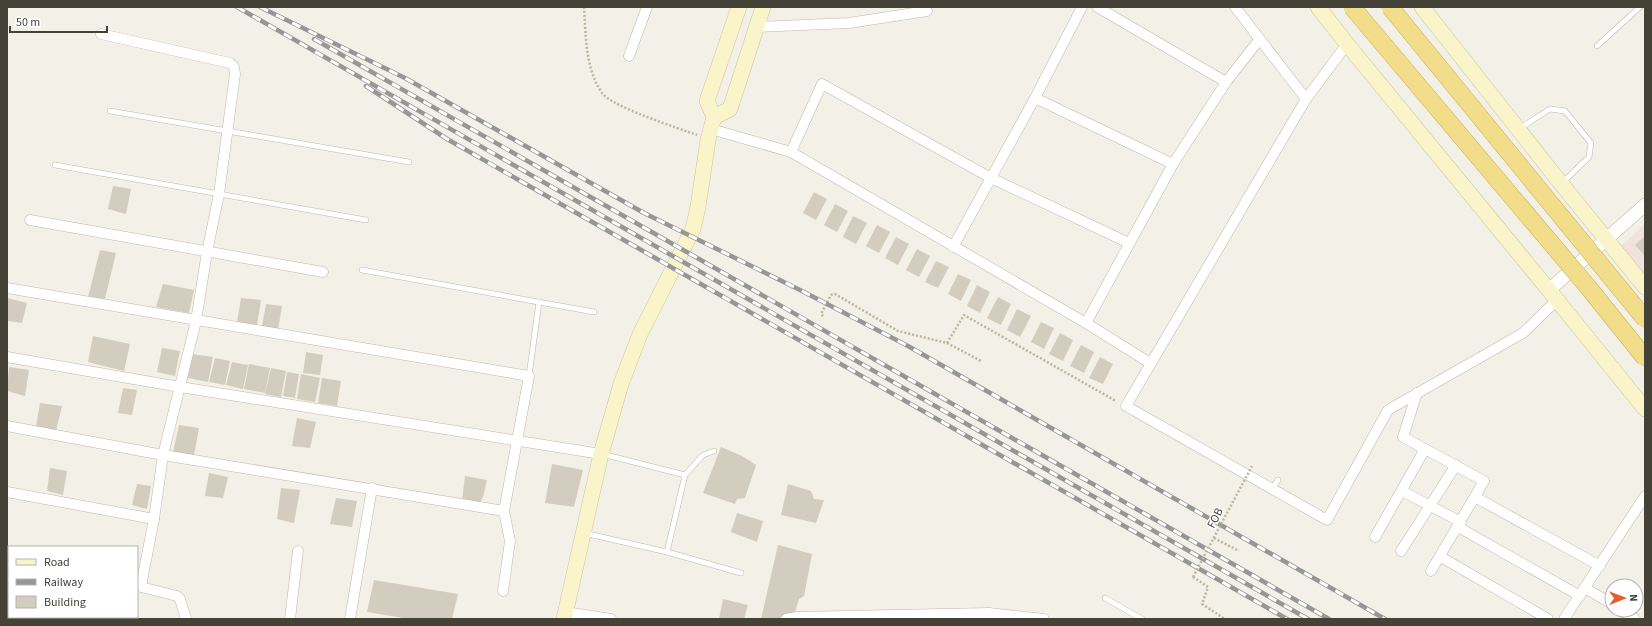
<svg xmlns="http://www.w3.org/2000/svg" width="1652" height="626" viewBox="0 0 1652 626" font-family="'Source Sans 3',sans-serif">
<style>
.medical{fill:#f1e2dc}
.building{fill:#d2cdbe}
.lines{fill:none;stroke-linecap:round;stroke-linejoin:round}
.service-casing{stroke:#bcb9ab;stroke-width:6}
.minor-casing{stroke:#bcb9ab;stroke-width:11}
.tertiary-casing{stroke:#bcb9ab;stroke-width:14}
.secondary-casing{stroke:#cdc69b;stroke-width:16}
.path{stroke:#bdb69e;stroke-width:2.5;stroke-dasharray:2 2;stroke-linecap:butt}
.service{stroke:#fff;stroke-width:5}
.minor{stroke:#fff;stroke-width:10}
.tertiary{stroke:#fff;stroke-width:13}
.secondary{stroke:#f9f4ca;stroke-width:15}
.rail-casing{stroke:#969696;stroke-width:4.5}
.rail{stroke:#fff;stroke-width:3;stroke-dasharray:9;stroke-linecap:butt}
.trunk-bridge-casing{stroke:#cead46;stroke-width:18;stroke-linecap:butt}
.path-bridge{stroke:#bdb69e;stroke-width:2.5;stroke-dasharray:2 2;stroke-linecap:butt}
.trunk-bridge{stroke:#f2de8a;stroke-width:17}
.labels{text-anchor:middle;stroke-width:3;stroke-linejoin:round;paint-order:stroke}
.street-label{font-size:12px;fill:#444137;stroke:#fff}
</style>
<rect width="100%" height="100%" fill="#f2f0e7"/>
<!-- medical -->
<polygon class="medical" points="1645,224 1645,276 1619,248"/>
<!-- building -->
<g class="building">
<polygon points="113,186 131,189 126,214 108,209"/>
<polygon points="814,192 827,199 816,220 803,213"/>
<polygon points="835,204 848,211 837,232 824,225"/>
<polygon points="853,216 867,223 856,244 843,237"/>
<polygon points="877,225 890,232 879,253 866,246"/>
<polygon points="1645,236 1645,256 1635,245"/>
<polygon points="896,237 909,244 898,265 885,258"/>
<polygon points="917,249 930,256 919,277 906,270"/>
<polygon points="100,250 116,253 105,299 88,297"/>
<polygon points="936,261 949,267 938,288 925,282"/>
<polygon points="958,274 971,280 961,301 948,294"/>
<polygon points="163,284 194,290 189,313 156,307"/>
<polygon points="977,285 990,292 980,313 967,306"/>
<polygon points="998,297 1011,304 1001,325 987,318"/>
<polygon points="7,298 27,303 22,323 7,321"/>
<polygon points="241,298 261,300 257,325 237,322"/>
<polygon points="266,304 282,306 278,329 262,326"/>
<polygon points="1017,309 1031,316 1020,337 1007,330"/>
<polygon points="1041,322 1054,328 1044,349 1031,342"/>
<polygon points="1060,333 1073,340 1063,361 1049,354"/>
<polygon points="93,336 130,344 124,371 88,362"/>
<polygon points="1081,345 1094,352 1084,373 1070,366"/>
<polygon points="162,348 180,351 175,376 157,372"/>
<polygon points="306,352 323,355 320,375 303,373"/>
<polygon points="192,354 213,357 208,382 188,378"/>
<polygon points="1100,357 1113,364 1103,384 1089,378"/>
<polygon points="215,358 230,361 225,385 209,382"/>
<polygon points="232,362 248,365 243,389 226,385"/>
<polygon points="249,364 270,368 265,393 244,389"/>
<polygon points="9,367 29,370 25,396 7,391"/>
<polygon points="271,368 286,371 281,397 265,394"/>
<polygon points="287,372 299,374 295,398 283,396"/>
<polygon points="301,374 320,378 315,402 297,399"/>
<polygon points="322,378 341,381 337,406 318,403"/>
<polygon points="123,388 137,390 132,415 118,413"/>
<polygon points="40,403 62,406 56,431 36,426"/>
<polygon points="297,418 316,422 310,448 292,446"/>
<polygon points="179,425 199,428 194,455 173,452"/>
<polygon points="721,447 742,456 756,465 745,498 737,499 735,504 703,493"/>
<polygon points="552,464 583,470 574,507 545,503"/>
<polygon points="50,468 67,471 63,495 47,491"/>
<polygon points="209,473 228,477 223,498 205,496"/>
<polygon points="465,476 487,480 483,497 479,504 462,501"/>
<polygon points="137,484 151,486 147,509 132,505"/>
<polygon points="788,484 811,491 814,499 824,500 816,523 781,515"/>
<polygon points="281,488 300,490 294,523 277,519"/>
<polygon points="336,498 357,501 352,527 330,524"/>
<polygon points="737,513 763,521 757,542 731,532"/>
<polygon points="778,545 812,554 804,596 799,599 794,615 779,619 761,619"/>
<polygon points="374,580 458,594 452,619 409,619 367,612"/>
<polygon points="723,599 748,605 744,619 719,619"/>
</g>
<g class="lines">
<!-- service casing -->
<g class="service-casing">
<g id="service">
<polyline points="1597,46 1640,7"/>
<polyline points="110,111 409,162"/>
<polyline points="1520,128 1550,109 1565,111 1591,143 1589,157 1563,182"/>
<polyline points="55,165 366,220"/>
<polyline points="362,270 594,312"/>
<polyline points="529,376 539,302"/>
<polyline points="685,475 703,455 714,451"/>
<polyline points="1272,489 1278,480"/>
<polyline points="584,533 667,552 685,475 602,454"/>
<polyline points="667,552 741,573"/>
<polyline points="1105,598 1142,619"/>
</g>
</g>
<!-- minor casing -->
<g class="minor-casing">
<g id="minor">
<polyline points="1097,7 1226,82"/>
<polyline points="1235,7 1306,99"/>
<polyline points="757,27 849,23 927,11"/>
<polyline points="101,34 230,63 234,67 235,74 219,194 207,252 196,321 163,455 154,519 141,586"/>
<polyline points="1347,44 1306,99 1126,406 1327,520 1388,410 1523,333 1557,300"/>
<polyline points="629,56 647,7"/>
<polyline points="1035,98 1173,164"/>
<polyline points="711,129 791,152 1086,323 1150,363"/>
<polyline points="791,152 822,84 991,178 1129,243"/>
<polyline points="30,220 323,272"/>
<polyline points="953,247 1035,98 1082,7"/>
<polyline points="7,288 529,376 504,511 510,541 503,591"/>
<polyline points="1086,323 1173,164 1226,82 1259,40"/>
<polyline points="7,357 180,387 601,454"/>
<polyline points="1417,393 1403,437 1484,481 1431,571"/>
<polyline points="7,426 163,455 504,511"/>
<polyline points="1402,491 1461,522"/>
<polyline points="7,492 154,519"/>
<polyline points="1475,497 1600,566"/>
<polyline points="1458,527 1580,596"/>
<polyline points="1375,537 1425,449"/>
<polyline points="1401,551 1456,465"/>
<polyline points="1441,557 1548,619"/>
<polyline points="7,569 9,569"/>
<polyline points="137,586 177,596 180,599 186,619"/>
<polyline points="1585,588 1612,604"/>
<polyline points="1621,610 1635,619"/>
<polyline points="565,612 611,619"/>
<polyline points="62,619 62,617"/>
<polyline points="290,619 298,551"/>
<polyline points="350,619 372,488"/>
<polyline points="786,619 797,617 989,613 1044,619"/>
<polyline points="1564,619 1645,496"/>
</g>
</g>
<!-- tertiary casing -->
<g class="tertiary-casing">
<polyline id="tertiary" points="1549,290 1645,205"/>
</g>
<!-- secondary casing -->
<g class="secondary-casing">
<g id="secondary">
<polyline points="1318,7 1347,44 1557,300 1645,409"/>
<polyline points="1422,7 1559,181 1645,287"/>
<polyline points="714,117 730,109 763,7"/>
<polyline points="564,619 601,454 621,384 640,334 693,229 698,207 708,140 714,117 707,101 739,7"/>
</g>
</g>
<!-- path -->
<g class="path">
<path d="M584,7C586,36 585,68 602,93C612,107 678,128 697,135"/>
<polyline points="823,316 821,314 831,295 835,294 898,331 947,343 981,361"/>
<polyline points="947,343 964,315 1116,401"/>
<polyline points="1214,538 1239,551"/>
<polyline points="1193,577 1208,587 1202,604 1225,619"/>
</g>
<!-- service -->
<use href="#service" class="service"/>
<!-- minor -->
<use href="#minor" class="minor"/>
<!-- tertiary -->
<use href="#tertiary" class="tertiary"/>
<!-- secondary -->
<use href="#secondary" class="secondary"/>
<!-- rail casing -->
<g class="rail-casing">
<g id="rail">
<polyline points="237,7 1308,619"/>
<polyline points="260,7 405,78 644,213 802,291 908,346 1385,619"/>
<polyline points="314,39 1329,619"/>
<polyline points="366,86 447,139 1287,619"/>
</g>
</g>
<!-- rail -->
<use href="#rail" class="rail"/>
<!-- trunk-bridge casing -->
<g class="trunk-bridge-casing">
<g id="trunk-bridge">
<polyline points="1352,7 1588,287 1645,358"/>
<polyline points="1390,7 1645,319"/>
</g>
</g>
<!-- path-bridge -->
<polyline class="path-bridge" points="1193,577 1252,466"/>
<!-- trunk-bridge -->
<use href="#trunk-bridge" class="trunk-bridge"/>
</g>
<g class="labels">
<!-- street labels -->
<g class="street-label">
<text transform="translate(1215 518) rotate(-63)" y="4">FOB</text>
</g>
</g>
<!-- border -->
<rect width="1652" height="626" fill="none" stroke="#444137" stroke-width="16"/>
<!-- legend -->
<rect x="8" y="546" width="130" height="72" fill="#ffffff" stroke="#b4b3af"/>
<rect x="16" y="559" width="20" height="6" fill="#f9f4ca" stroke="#b4b3af"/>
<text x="44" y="566" font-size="12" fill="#444137">Road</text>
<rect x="16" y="579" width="20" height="6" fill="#969696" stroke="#b4b3af"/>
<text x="44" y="586" font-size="12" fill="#444137">Railway</text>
<rect x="16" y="596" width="20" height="12" fill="#d2cdbe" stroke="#b4b3af"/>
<text x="44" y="606" font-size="12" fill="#444137">Building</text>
<!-- north arrow -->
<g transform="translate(1624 598) rotate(89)"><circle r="19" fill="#ffffff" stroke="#b4b3af"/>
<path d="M0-3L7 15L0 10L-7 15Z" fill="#e55f2c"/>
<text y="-6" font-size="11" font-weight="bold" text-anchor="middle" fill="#444137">N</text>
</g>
<!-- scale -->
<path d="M10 26v6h97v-6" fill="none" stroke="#444137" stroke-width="2"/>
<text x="16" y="26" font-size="12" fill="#444137" stroke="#ffffff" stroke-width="3" paint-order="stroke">50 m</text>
</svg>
